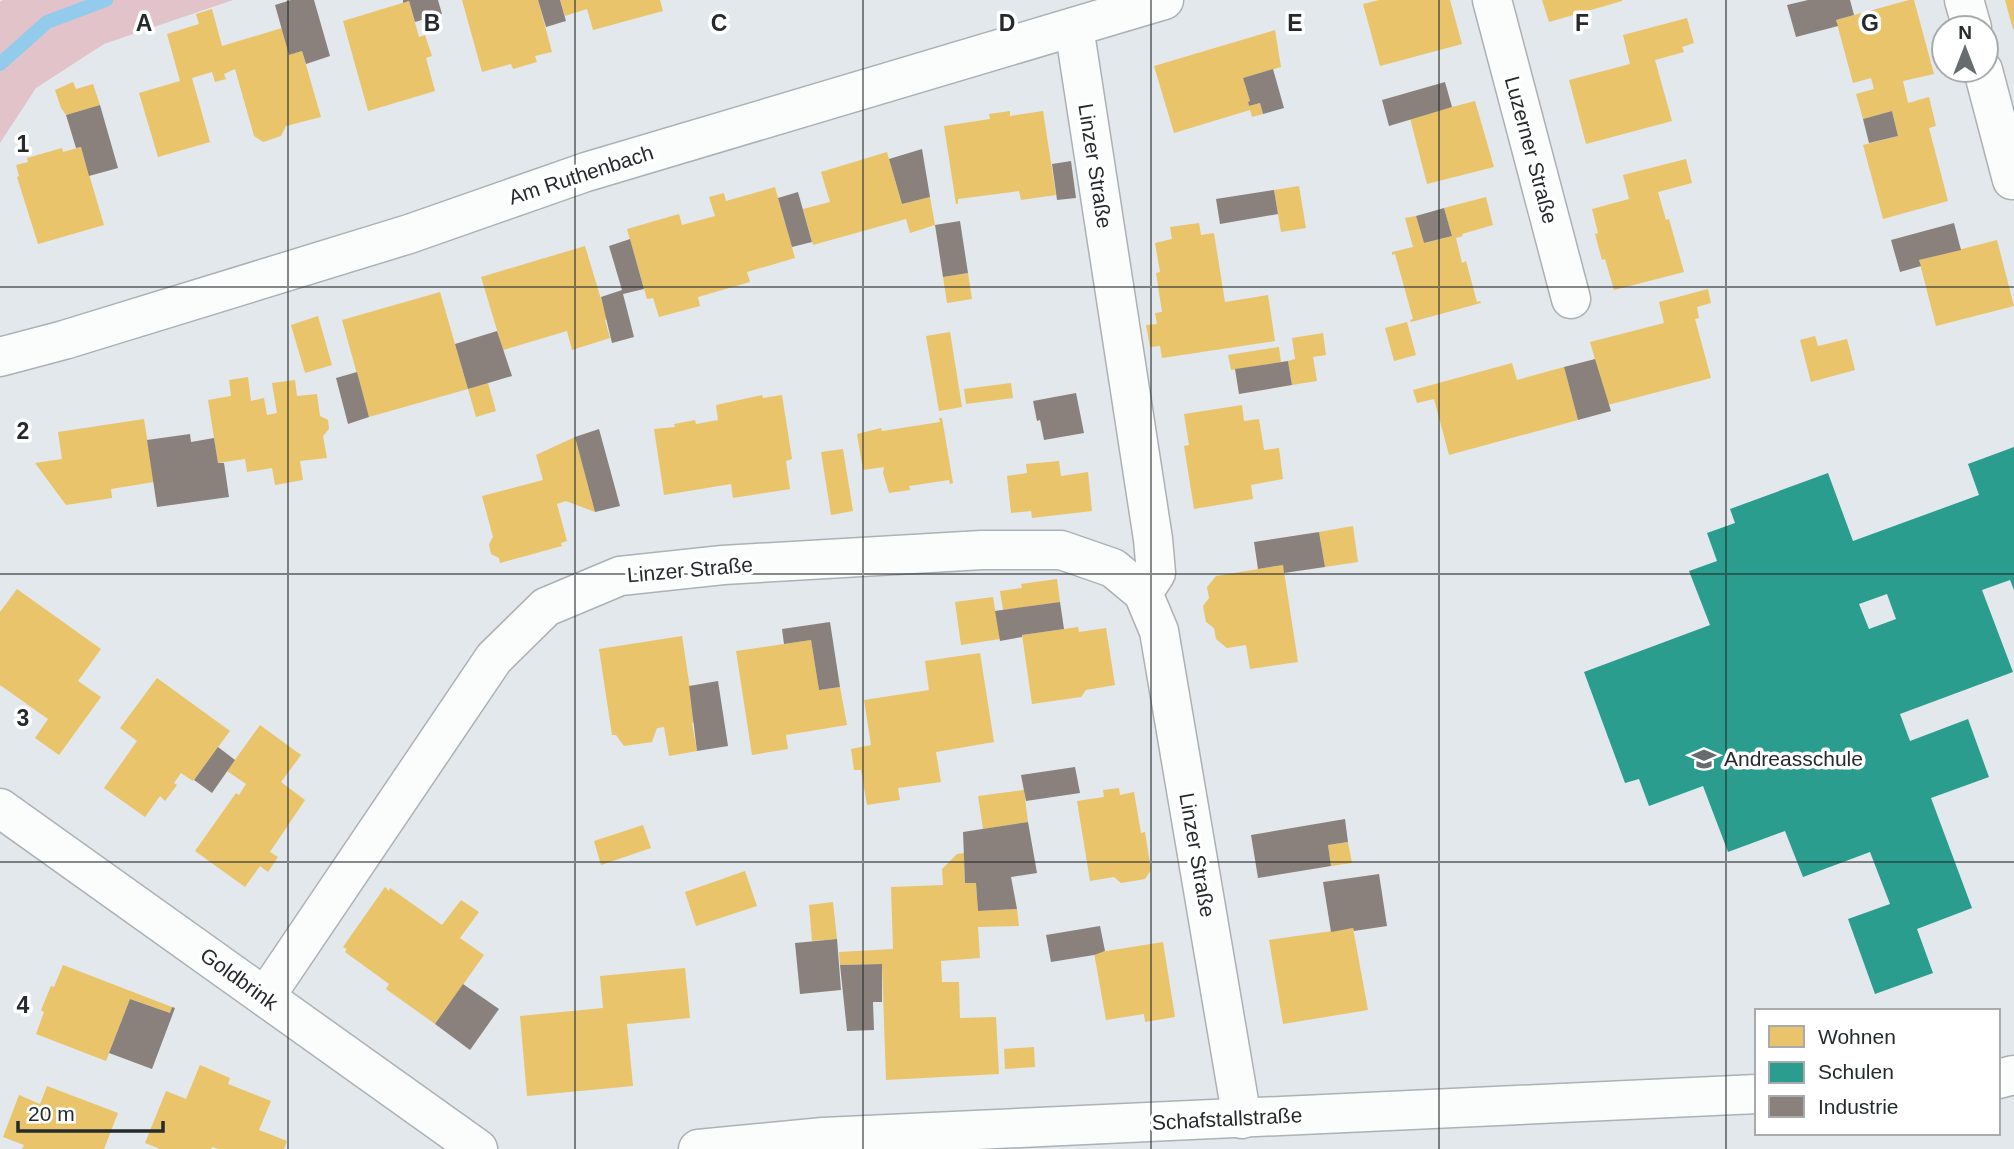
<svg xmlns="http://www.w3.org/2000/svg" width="2014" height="1149" viewBox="0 0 2014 1149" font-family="Helvetica,sans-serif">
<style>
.green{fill:#e3c3ca}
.homes{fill:#e9c46a}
.schools{fill:#2a9d8f;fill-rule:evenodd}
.industry{fill:#8a817c}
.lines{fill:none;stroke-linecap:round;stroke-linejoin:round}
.stream{stroke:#92cbec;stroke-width:14}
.minor-casing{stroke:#acb1b4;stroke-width:41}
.minor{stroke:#fbfcfc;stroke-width:38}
.grid{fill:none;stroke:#252a2c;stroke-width:2;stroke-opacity:0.55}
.labels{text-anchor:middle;stroke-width:7;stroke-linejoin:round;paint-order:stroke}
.street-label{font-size:21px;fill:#252a2c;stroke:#fff}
.poi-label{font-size:21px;fill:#252a2c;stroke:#fff;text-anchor:start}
.grid-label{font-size:23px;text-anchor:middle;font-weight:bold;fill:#252a2c;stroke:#fff;stroke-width:7;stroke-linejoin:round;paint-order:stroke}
</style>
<rect width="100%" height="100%" fill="#e2e8ec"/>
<!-- green -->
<polygon class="green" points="3,0 233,0 104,44 36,88 0,143 0,2"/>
<!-- homes -->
<g class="homes">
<polygon points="462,0 538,0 552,52 535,56 537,62 513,69 511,64 482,72"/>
<polygon points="560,0 660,0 663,11 593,30 587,9 565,16"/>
<polygon points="1379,0 1450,0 1462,44 1380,66 1363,4"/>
<polygon points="1542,0 1622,0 1622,1 1549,22"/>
<polygon points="1909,0 1914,0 1934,74 1903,81 1908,103 1929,97 1936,126 1929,128 1948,201 1883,219 1863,145 1898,136 1892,111 1863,119 1856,94 1874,89 1871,78 1853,83 1836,20"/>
<polygon points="2005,0 2014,0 2014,29 2013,29"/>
<polygon points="409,1 419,37 425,35 432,56 426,58 435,91 368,111 343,21"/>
<polygon points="212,9 222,46 282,28 289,55 302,51 321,117 286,126 281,136 263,142 254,136 235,69 224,74 226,79 215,82 212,72 192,78 210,142 158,157 139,93 180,81 167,34 199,24 196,14"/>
<polygon points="1687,18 1694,43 1682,47 1684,52 1655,60 1672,121 1586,144 1569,80 1630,64 1623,35"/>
<polygon points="1275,30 1281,67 1243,78 1250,101 1248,102 1249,106 1260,103 1263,114 1252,117 1250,110 1174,133 1154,66"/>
<polygon points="73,82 76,89 93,84 100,105 66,115 61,108 55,90"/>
<polygon points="1475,101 1494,167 1427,184 1410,118"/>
<polygon points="1010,111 1010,116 1043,111 1056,195 1021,200 1019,191 958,199 958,204 956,204 944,126 990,119 989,114"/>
<polygon points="81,147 104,225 38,244 17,177 19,176 16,165 28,162 27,158 62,148 63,152"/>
<polygon points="887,152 902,204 930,197 935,225 910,233 906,219 813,245 803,209 830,202 821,172"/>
<polygon points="1686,159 1692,183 1658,192 1666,220 1669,219 1684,272 1614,290 1605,259 1602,260 1595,234 1598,233 1592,209 1629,199 1623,175"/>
<polygon points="1299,186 1306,228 1281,232 1274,190"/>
<polygon points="775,187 795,258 747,272 750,282 698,297 700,306 659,317 653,298 647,299 627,229 679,214 682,225 715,216 709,197 724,193 726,201"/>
<polygon points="1486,197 1493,225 1462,234 1463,236 1456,238 1462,263 1466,261 1477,302 1480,301 1481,303 1411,322 1410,320 1413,319 1395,254 1392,255 1392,252 1413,247 1405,218 1416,216 1424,243 1452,236 1444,208"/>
<polygon points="1199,223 1201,235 1214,233 1225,302 1268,295 1275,341 1162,358 1160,346 1150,347 1146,325 1157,324 1155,313 1162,312 1156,273 1160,272 1155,243 1172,239 1170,227"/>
<polygon points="1997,240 2014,306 1936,326 1919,260"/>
<polygon points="585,246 607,319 605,320 610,338 572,350 567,331 503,350 481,277"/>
<polygon points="968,273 972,299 947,303 943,277"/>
<polygon points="1708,289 1711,303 1697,307 1699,318 1695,319 1711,378 1608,405 1590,342 1664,323 1659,302"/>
<polygon points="440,292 468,389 369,417 342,320"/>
<polygon points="318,316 332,365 305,373 291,325"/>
<polygon points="1407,322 1416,355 1394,361 1385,328"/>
<polygon points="950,332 962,407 939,411 926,336"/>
<polygon points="1323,333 1326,355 1313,357 1317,381 1292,385 1288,361 1295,359 1292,338"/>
<polygon points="1815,336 1818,346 1847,339 1855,370 1811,382 1800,340"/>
<polygon points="1279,347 1281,362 1231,370 1228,355"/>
<polygon points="1512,363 1517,380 1564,367 1578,420 1449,455 1434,399 1417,403 1413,390"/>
<polygon points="248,377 251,401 264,398 267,415 277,413 272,383 295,380 297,396 317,394 320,416 328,420 329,429 323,436 327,458 300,461 303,480 275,485 272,468 247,472 245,459 218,463 208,400 231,396 229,380"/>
<polygon points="488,383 496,411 476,417 468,389"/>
<polygon points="1011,383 1013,398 966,404 964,389"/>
<polygon points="762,395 763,398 782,395 792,459 786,461 790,489 733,498 731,484 664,495 654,429 675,427 674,424 695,420 696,424 718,420 716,405"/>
<polygon points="1242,405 1244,421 1259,419 1264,450 1279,448 1283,479 1251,485 1253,499 1194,509 1184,446 1189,445 1184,414"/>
<polygon points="939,418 942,418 953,483 950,484 949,480 909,486 910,490 889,493 883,473 884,467 863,470 857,434 881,428 882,431 940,422"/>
<polygon points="144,419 154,482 111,489 112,498 66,505 35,463 62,459 58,432"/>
<polygon points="575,437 595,512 566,501 557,504 567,541 561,543 562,546 500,563 499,558 491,554 489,544 493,537 482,496 543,480 536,455"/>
<polygon points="843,449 853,511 831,515 821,452"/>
<polygon points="1059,461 1061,476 1088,472 1092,511 1032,518 1031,511 1011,513 1007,476 1027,473 1026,464"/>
<polygon points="1353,526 1358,562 1325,567 1319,532"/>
<polygon points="1283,565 1298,662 1250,669 1246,645 1227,648 1216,639 1214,628 1206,622 1203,606 1209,598 1207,587 1216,576"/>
<polygon points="1057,579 1060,602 1003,610 1000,591 1022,588 1021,584"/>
<polygon points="17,589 101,649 78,681 101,697 59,755 35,738 48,719 0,685 0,612"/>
<polygon points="993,597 1000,639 961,645 955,602"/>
<polygon points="1078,627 1079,632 1106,628 1115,685 1086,690 1081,697 1032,704 1022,635"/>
<polygon points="682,636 695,722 692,723 697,751 669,756 664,727 657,728 652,742 624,746 616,735 612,735 599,649"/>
<polygon points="811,640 819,690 840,687 847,725 786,735 788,749 752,755 736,651"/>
<polygon points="980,653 994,742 936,752 941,782 898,788 900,800 867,805 861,770 854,770 851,749 871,745 864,700 929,690 925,661"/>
<polygon points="157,678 230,731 193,781 181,773 174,783 177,785 165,801 160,796 145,817 104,788 137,741 120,728"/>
<polygon points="260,725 301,755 281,782 305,800 270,852 278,857 268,872 260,866 245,887 195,851 236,793 239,795 246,784 227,771"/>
<polygon points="1119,788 1120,795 1134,792 1141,833 1145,832 1151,870 1145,879 1121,883 1114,877 1090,881 1077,801 1104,797 1103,790"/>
<polygon points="1024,790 1028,822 983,829 978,796"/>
<polygon points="643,825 651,848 601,865 594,841"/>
<polygon points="1348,842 1352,863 1331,866 1328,845"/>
<polygon points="964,853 965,883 976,883 978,911 1017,909 1019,926 978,927 980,958 941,961 942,982 959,982 960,1018 996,1017 999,1074 886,1080 882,964 840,965 839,952 893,949 891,887 943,885 942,869 957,854"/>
<polygon points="745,871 757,906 696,926 685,892"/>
<polygon points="385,887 389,891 390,888 442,925 461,900 479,912 460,938 484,955 435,1024 386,989 389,984 345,952 347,949 343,947"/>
<polygon points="833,902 837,939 812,941 809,905"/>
<polygon points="1353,928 1368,1010 1283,1024 1269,940"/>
<polygon points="1163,942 1175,1017 1145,1022 1144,1014 1106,1020 1094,953"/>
<polygon points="63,965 172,1007 170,1013 130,999 106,1061 36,1034 44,1012 41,1010 51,986 54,987"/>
<polygon points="685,968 690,1018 627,1024 633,1086 527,1096 520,1016 603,1008 600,976"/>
<polygon points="1034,1047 1035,1067 1005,1069 1004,1049"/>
<polygon points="200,1065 230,1078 228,1084 271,1101 259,1130 287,1141 284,1149 219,1149 212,1147 211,1149 160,1149 145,1143 166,1091 186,1099"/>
<polygon points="47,1086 118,1113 104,1149 22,1149 24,1145 3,1137 19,1095 40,1104"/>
</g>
<!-- schools -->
<path class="schools" d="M2014,447V590L2010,580L1982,590L2013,672L1900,714L1910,741L1968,719L1989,777L1931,798L1972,908L1917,929L1933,973L1875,994L1848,919L1890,904L1870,852L1803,877L1785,831L1728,852L1703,786L1649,806L1639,779L1625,783L1584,672L1710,625L1689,571L1717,561L1707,533L1735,523L1730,509L1828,473L1853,541L1979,495L1968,464ZM1887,594L1896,619L1869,629L1859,604Z"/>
<!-- industry -->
<g class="industry">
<polygon points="291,0 314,0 330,56 306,64 302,51 289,55 275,5"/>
<polygon points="403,0 438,0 442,14 415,22 409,1 403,3"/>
<polygon points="538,0 560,0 566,21 546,27"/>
<polygon points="1808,0 1850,0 1854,15 1836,20 1838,26 1796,37 1787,5"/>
<polygon points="1273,69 1284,108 1263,114 1260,103 1249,106 1248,102 1250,101 1243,78"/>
<polygon points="1445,82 1452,107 1389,126 1382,100"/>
<polygon points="100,105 118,168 89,176 81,147 76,148 66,115"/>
<polygon points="1892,111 1898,136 1869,143 1863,119"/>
<polygon points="922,149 930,197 902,204 889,159"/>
<polygon points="1071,161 1076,198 1057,200 1052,164"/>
<polygon points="1274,190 1278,214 1220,224 1216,199"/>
<polygon points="798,192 812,242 792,247 778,198"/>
<polygon points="1444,208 1452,236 1424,243 1416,216"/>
<polygon points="960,221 968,273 943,277 935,225"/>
<polygon points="1954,223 1961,250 1919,260 1921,266 1900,272 1891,240"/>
<polygon points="630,239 644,289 623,294 634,337 612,343 601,297 622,290 609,246"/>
<polygon points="497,331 512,376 468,389 455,344"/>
<polygon points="1595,359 1611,411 1578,420 1564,367"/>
<polygon points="1288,361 1292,385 1239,394 1235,369"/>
<polygon points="357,372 369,417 348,424 336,378"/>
<polygon points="1076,393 1084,433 1044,440 1040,420 1037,421 1033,401"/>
<polygon points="599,429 620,506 595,512 575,437"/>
<polygon points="190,434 191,442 214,438 218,463 224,463 229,497 157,507 147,440"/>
<polygon points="1319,532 1325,567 1284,573 1283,565 1258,569 1254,542"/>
<polygon points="1060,602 1064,629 1022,635 1022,637 1000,641 995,611"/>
<polygon points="830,622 840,687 819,690 811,640 784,644 782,629"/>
<polygon points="718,681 728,746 697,751 689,686"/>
<polygon points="218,747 235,760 212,793 194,780"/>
<polygon points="1075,767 1080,793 1026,801 1021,775"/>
<polygon points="1345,819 1348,842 1328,845 1331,866 1258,878 1251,835"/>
<polygon points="1028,822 1037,873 1011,877 1017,909 978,911 976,883 965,883 963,832"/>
<polygon points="1379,874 1387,926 1354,931 1353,928 1331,932 1323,882"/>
<polygon points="1100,926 1105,951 1094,955 1051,962 1046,935"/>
<polygon points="837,939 841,990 800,994 795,943"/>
<polygon points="882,964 882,1002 873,1002 874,1030 847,1031 840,965"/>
<polygon points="463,984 499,1009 470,1050 435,1024"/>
<polygon points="130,999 170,1013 172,1007 175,1008 152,1069 109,1053"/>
</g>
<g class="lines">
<!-- stream -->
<polyline class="stream" points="0,64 47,22 106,0"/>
<!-- minor casing -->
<g class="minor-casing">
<g id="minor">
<polyline points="1492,0 1571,299"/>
<polyline points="1964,0 1972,28"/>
<polyline points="1074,27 1153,539 1156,573 1143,593"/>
<polyline points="1983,70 2012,180"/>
<polyline points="0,357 64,340 409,234 586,172 1164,0"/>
<polyline points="0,808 478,1149"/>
<polyline points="265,997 494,658 546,607 620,576 723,565 982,550 1061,550 1113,568 1143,593 1159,631 1242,1119"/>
<polyline points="1998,1079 2014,1075"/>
<polyline points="698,1149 823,1137 1757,1094"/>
</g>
</g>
<!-- minor -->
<use href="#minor" class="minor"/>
</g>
<!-- grid -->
<path class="grid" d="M288,0V1149M575,0V1149M863,0V1149M1151,0V1149M1439,0V1149M1726,0V1149M0,287H2014M0,574H2014M0,862H2014"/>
<!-- icons -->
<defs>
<g id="school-bare" transform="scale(1.89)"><path d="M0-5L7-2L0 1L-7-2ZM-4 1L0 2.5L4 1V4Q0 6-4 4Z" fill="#676c6f" stroke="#fff" stroke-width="2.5" paint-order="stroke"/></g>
</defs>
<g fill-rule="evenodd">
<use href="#school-bare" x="1704" y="759"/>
</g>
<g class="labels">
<!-- street labels -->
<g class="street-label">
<text transform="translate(1531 150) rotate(75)" y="7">Luzerner Straße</text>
<text transform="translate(1095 166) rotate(81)" y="7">Linzer Straße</text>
<text transform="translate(581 175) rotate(-18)" y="7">Am Ruthenbach</text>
<text transform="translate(690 570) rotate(-5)" y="7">Linzer Straße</text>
<text transform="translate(1197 855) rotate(80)" y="7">Linzer Straße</text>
<text transform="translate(239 979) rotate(36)" y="7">Goldbrink</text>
<text transform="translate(1227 1119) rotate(-3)" y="7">Schafstallstraße</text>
</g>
<!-- poi labels -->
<g class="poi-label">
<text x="1724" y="766">Andreasschule</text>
</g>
</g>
<g class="grid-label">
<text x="144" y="31">A</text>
<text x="432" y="31">B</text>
<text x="719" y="31">C</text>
<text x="1007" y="31">D</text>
<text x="1295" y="31">E</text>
<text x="1582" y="31">F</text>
<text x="1870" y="31">G</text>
<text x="23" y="152">1</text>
<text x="23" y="439">2</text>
<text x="23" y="726">3</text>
<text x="23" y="1013">4</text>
</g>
<!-- legend -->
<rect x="1755" y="1009" width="245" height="126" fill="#ffffff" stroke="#a8aaab" stroke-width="2"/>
<rect x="1769" y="1026" width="35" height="21" fill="#e9c46a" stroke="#a8aaab" stroke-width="2"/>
<text x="1818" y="1044" font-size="21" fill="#252a2c">Wohnen</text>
<rect x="1769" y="1062" width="35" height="21" fill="#2a9d8f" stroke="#a8aaab" stroke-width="2"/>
<text x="1818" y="1079" font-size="21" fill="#252a2c">Schulen</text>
<rect x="1769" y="1096" width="35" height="21" fill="#8a817c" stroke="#a8aaab" stroke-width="2"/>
<text x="1818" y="1114" font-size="21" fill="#252a2c">Industrie</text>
<!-- north arrow -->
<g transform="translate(1965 49)"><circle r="33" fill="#ffffff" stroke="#a8aaab" stroke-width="2"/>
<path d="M0-5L12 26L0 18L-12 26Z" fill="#676c6f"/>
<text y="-10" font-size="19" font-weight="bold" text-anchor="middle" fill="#252a2c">N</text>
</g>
<!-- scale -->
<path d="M18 1121v10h145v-10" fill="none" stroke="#252a2c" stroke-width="3.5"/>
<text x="28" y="1121" font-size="21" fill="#252a2c" stroke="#ffffff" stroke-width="5" paint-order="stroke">20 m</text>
</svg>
